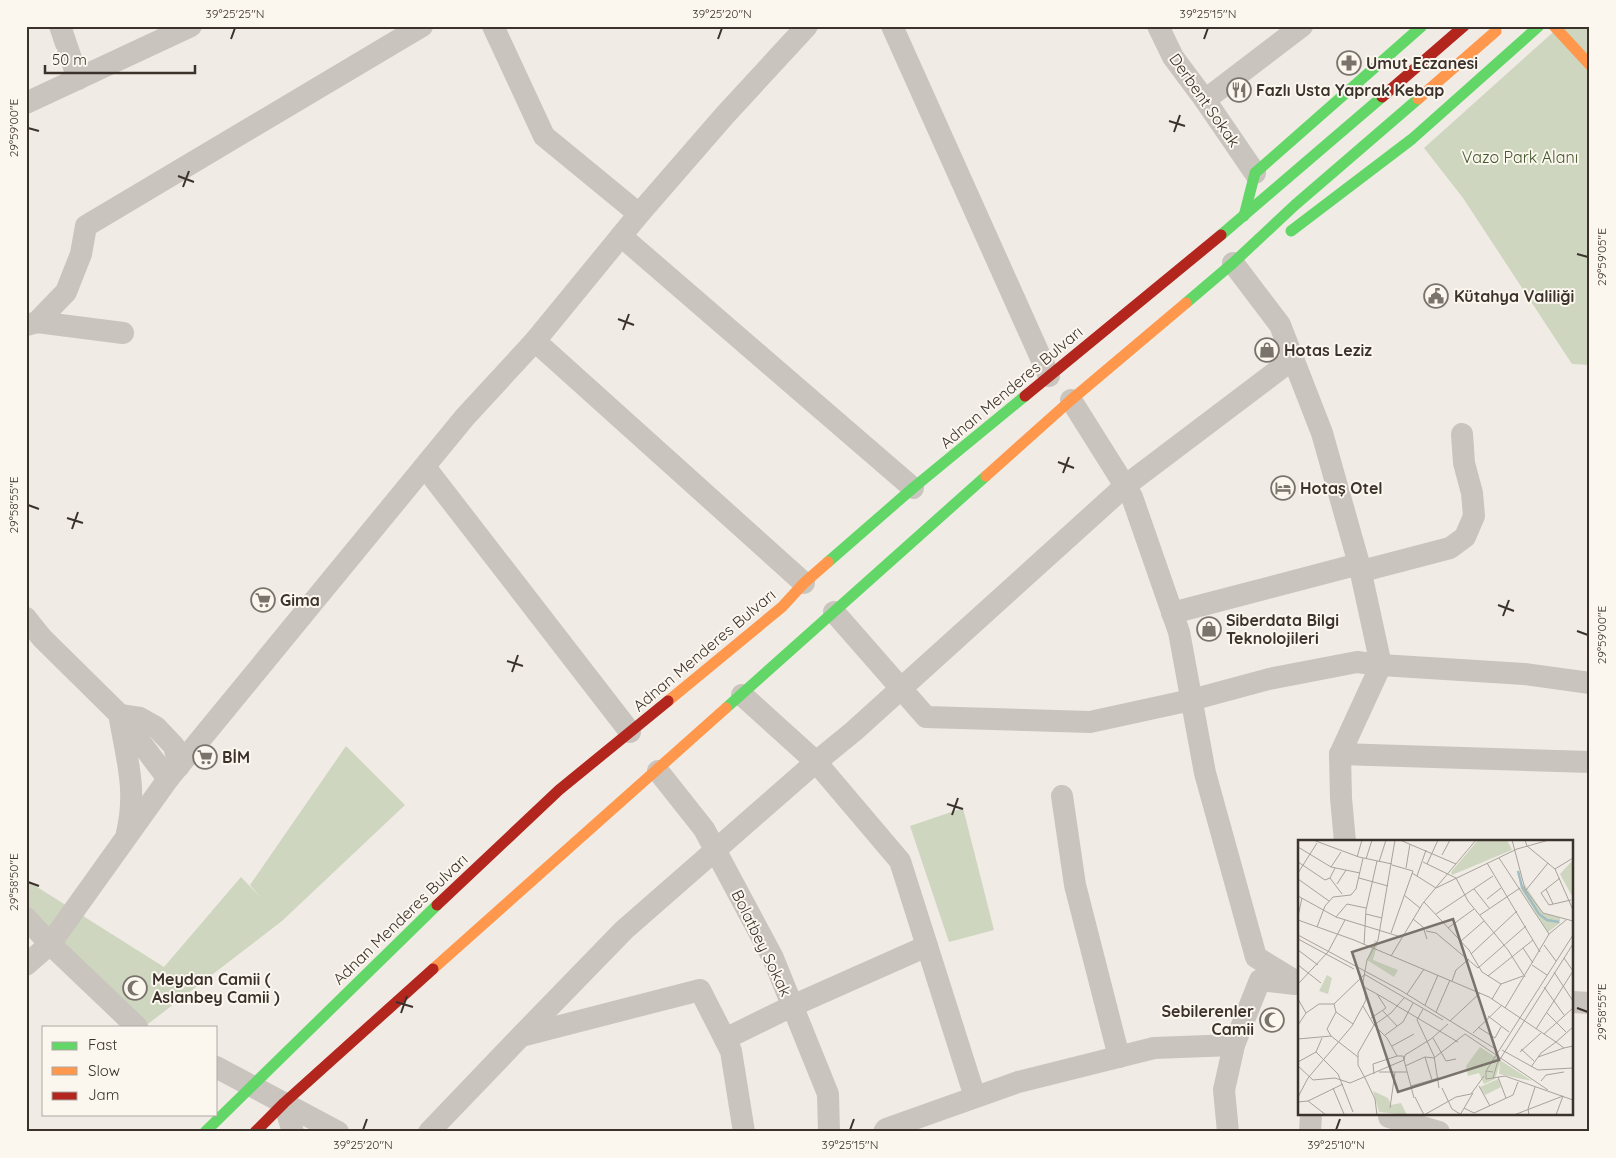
<svg xmlns="http://www.w3.org/2000/svg" width="1616" height="1158" viewBox="0 0 1616 1158" font-family="Quicksand,sans-serif">
<style>
.green{fill:#ced6bf}
.lines{fill:none;stroke-linecap:round;stroke-linejoin:round}
.street{stroke:#c9c4be;stroke-width:22}
.fast{stroke:#63d668;stroke-width:11}
.slow{stroke:#ff974d;stroke-width:11}
.jam{stroke:#b3261e;stroke-width:11}
.ticks{fill:none;stroke:#3b322b;stroke-width:2}
.labels{text-anchor:middle;stroke-width:4;stroke-linejoin:round;paint-order:stroke}
.poi-label{font-size:16px;font-weight:bold;fill:#3b322b;stroke:#fbf6ee;text-anchor:start}
.street-label{font-size:16px;fill:#3b322b;stroke:#fbf6ee}
.park-label{font-size:16px;fill:#44592e;stroke:#fbf6ee}
.inset-river{fill:none;stroke:#a1bdc1;stroke-width:2.5}
.inset-road{fill:none;stroke:#a8a29b;stroke-width:1}
.view{fill:#7a736c;fill-opacity:0.15;stroke:#7a736c;stroke-width:2.5}
.inset-edge{fill:none;stroke:#3b322b;stroke-width:2.5}
.neatline{fill:none;stroke:#3b322b;stroke-width:2}
.ticks-label{font-size:12px;text-anchor:middle;fill:#3b322b}
</style>
<rect width="100%" height="100%" fill="#f0ece5"/>
<!-- green -->
<g class="green">
<polygon points="1560,26 1590,26 1590,365 1572,364 1463,198 1424,148"/>
<polygon points="346,746 405,805 282,921 144,1027 137,1027 26,935 26,880 164,967 241,877 260,897 250,885"/>
<polygon points="963,808 994,930 949,942 910,826"/>
</g>
<g class="lines">
<!-- street -->
<g class="street">
<polyline points="60,26 78,79"/>
<polyline points="493,26 544,136 639,214"/>
<polyline points="892,26 1049,376"/>
<polyline points="1158,26 1173,57 1205,100 1255,173"/>
<polyline points="1205,100 1302,26"/>
<polyline points="26,103 191,26"/>
<polyline points="621,236 913,488"/>
<polyline points="1233,263 1280,325 1322,433 1359,564 1381,665 1340,754 1341,798 1345,842"/>
<polyline points="37,322 66,292 81,254 86,226 422,26"/>
<polyline points="27,325 37,322 123,333"/>
<polyline points="535,341 804,583"/>
<polyline points="1071,400 1132,497 1179,632 1205,773 1256,957 1300,984"/>
<polyline points="425,467 630,732"/>
<polyline points="834,612 926,717 1090,722 1191,700 1269,679 1357,662 1381,665 1524,674 1590,683"/>
<polyline points="1172,613 1359,564 1366,570 1450,548 1465,537 1474,516 1472,493 1464,463 1462,434"/>
<polyline points="26,618 42,638 120,715 168,779"/>
<polyline points="742,695 816,762 900,861 975,1097"/>
<polyline points="120,715 140,718 156,727 174,746 179,766"/>
<path d="M120,719C127,760 137,790 127,833"/>
<polyline points="1340,754 1590,762"/>
<polyline points="658,771 704,829 773,958 828,1094 829,1132"/>
<polyline points="1062,796 1075,885 1119,1057"/>
<polyline points="26,918 50,944 137,1027"/>
<polyline points="26,965 50,944 168,779 465,417 535,341 639,214 725,115 807,26"/>
<polyline points="1572,1002 1590,1003"/>
<polyline points="521,1036 624,930 816,762 854,731 1125,486 1293,359"/>
<polyline points="725,1039 792,1006 927,946"/>
<polyline points="216,1067 338,1132"/>
<polyline points="284,1103 293,1132"/>
<polyline points="1389,1117 1439,1132"/>
<polyline points="429,1132 521,1036 700,990 731,1051 744,1132"/>
<polyline points="884,1132 886,1129 1018,1082 1154,1048 1234,1045 1260,980 1295,984"/>
<polyline points="1228,1132 1224,1090 1234,1045"/>
<polyline points="1310,1132 1311,1114"/>
</g>
<!-- fast -->
<g class="fast">
<polyline points="1244,216 1255,173 1422,26"/>
<polyline points="1291,231 1412,139 1539,26"/>
<polyline points="1221,235 1382,97"/>
<polyline points="1186,303 1233,263 1295,205 1418,99"/>
<polyline points="828,562 913,488 1025,396"/>
<polyline points="726,708 986,476"/>
<polyline points="205,1132 437,905"/>
</g>
<!-- slow -->
<g class="slow">
<polyline points="1554,26 1590,65"/>
<polyline points="1418,99 1496,31"/>
<polyline points="986,476 1071,400 1186,303"/>
<polyline points="668,701 782,607 804,583 828,562"/>
<polyline points="433,969 726,708"/>
</g>
<!-- jam -->
<g class="jam">
<polyline points="1382,97 1464,26"/>
<polyline points="1025,396 1221,235"/>
<polyline points="437,905 559,790 668,701"/>
<polyline points="255,1132 284,1103 433,969"/>
</g>
</g>
<!-- ticks -->
<path class="ticks" d="M231,39L235,28M718,39L722,28M1204,39L1208,28M1169,121L1185,126M28,128L39,131M1174,132L1180,115M178,176L194,182M183,187L189,171M1577,254L1588,257M618,319L634,325M623,330L629,314M1058,462L1074,468M1063,473L1069,457M28,505L39,509M67,518L83,523M72,529L78,512M1498,605L1514,611M1503,616L1509,600M1577,631L1588,635M507,661L523,666M512,672L518,655M947,804L963,809M952,815L958,798M28,882L39,886M396,1002L413,1007M1577,1008L1588,1012M401,1013L407,996M363,1130L367,1119M850,1130L854,1119M1336,1130L1340,1119"/>
<!-- icons -->
<defs>
<g id="pharmacy-ring" transform="scale(1.25)"><circle r="9.5" fill="#fbf6ee" stroke="#7a736c" stroke-width="1.5"/><path d="M-2-6h4v4h4v4h-4v4h-4v-4h-4v-4h4Z" fill="#7a736c"/></g>
<g id="restaurant-ring" transform="scale(1.25)"><circle r="9.5" fill="#fbf6ee" stroke="#7a736c" stroke-width="1.5"/><path d="M-5-6h1v4h1v-4h1v4h1v-4h1v5L-1.5 .5V6h-2V.5L-5-1ZM5-6V6H3V1.5H1.5Q1.5-4 5-6Z" fill="#7a736c"/></g>
<g id="civic-ring" transform="scale(1.25)"><circle r="9.5" fill="#fbf6ee" stroke="#7a736c" stroke-width="1.5"/><path d="M-.6-6.5H3V-4.5H.6V-3L4-1V1h2V6H-6V1h2V-1L-.6-3ZM-1.2 2.5V6h2.4V2.5Z" fill="#7a736c"/></g>
<g id="shop-ring" transform="scale(1.25)"><circle r="9.5" fill="#fbf6ee" stroke="#7a736c" stroke-width="1.5"/><path d="M-5-2.5h2.3a2.7 3.5 0 0 1 5.4 0H5L5.5 6h-11ZM-1.5-2.5h3a1.5 2.3 0 0 0-3 0Z" fill="#7a736c"/></g>
<g id="hotel-ring" transform="scale(1.25)"><circle r="9.5" fill="#fbf6ee" stroke="#7a736c" stroke-width="1.5"/><path d="M-6-4.5h1.5V1H6V5H4.5V3h-9V5H-6ZM-4 0a1.8 1.8 0 1 1 3.6 0ZM.5 0V-2.5h3Q6-2.5 6 0Z" fill="#7a736c"/></g>
<g id="supermarket-ring" transform="scale(1.25)"><circle r="9.5" fill="#fbf6ee" stroke="#7a736c" stroke-width="1.5"/><path d="M-6-5.5h2.5l.6 2H6L4.5 2H-2.5L-4.4-4H-6ZM-1.5 3.2a1.3 1.3 0 1 0 .1 0ZM3 3.2a1.3 1.3 0 1 0 .1 0Z" fill="#7a736c"/></g>
<g id="mosque-ring" transform="scale(1.25)"><circle r="9.5" fill="#fbf6ee" stroke="#7a736c" stroke-width="1.5"/><path d="M3.5-4.9A6 6 0 1 0 3.5 4.9A5 5 0 1 1 3.5-4.9Z" fill="#7a736c"/></g>
</defs>
<g fill-rule="evenodd">
<use href="#pharmacy-ring" x="1349" y="63"/>
<use href="#restaurant-ring" x="1239" y="90"/>
<use href="#civic-ring" x="1436" y="296"/>
<use href="#shop-ring" x="1267" y="350"/>
<use href="#hotel-ring" x="1283" y="488"/>
<use href="#supermarket-ring" x="263" y="600"/>
<use href="#shop-ring" x="1209" y="629"/>
<use href="#supermarket-ring" x="205" y="757"/>
<use href="#mosque-ring" x="135" y="988"/>
<use href="#mosque-ring" x="1272" y="1020"/>
</g>
<g class="labels">
<!-- poi labels -->
<g class="poi-label">
<text x="1366" y="69">Umut Eczanesi</text>
<text x="1256" y="96">Fazlı Usta Yaprak Kebap</text>
<text x="1454" y="302">Kütahya Valiliği</text>
<text x="1284" y="356">Hotas Leziz</text>
<text x="1300" y="494">Hotaş Otel</text>
<text x="280" y="606">Gima</text>
<text x="1226" y="626">Siberdata Bilgi<tspan x="1226" dy="18">Teknolojileri</tspan></text>
<text x="222" y="763">BİM</text>
<text x="152" y="985">Meydan Camii (<tspan x="152" dy="18">Aslanbey Camii )</tspan></text>
<text x="1254" y="1017" text-anchor="end">Sebilerenler<tspan x="1254" dy="18">Camii</tspan></text>
</g>
<!-- street labels -->
<g class="street-label">
<text transform="translate(1205 100) rotate(55)" y="6">Derbent Sokak</text>
<text transform="translate(1011 387) rotate(-40)" y="6">Adnan Menderes Bulvarı</text>
<text transform="translate(704 650) rotate(-40)" y="6">Adnan Menderes Bulvarı</text>
<text transform="translate(400 919) rotate(-44)" y="6">Adnan Menderes Bulvarı</text>
<text transform="translate(762 943) rotate(64)" y="6">Bolatbey Sokak</text>
</g>
<!-- park labels -->
<g class="park-label">
<text x="1520" y="163">Vazo Park Alanı</text>
</g>
</g>
<!-- overview -->
<g transform="translate(1298 840)">
<rect width="275" height="275" fill="#f0ece5"/>
<path d="M180,0H209L214,10L154,35L153,32ZM275,20V58L262,34ZM227,45L245,73L262,78V83L250,92L222,48ZM77,100L80,102L75,120L100,130L96,137L69,120ZM29,135L34,138L30,154L21,151ZM182,207L234,241L201,234L202,223L197,239L186,244L181,233L170,236L168,226ZM200,239L203,247L187,255L182,247ZM75,251L90,258L93,265L103,263L109,275L81,272Z" fill="#ced6bf"/>
<path class="inset-river" d="M220,31L224,47L241,74L249,80L261,82"/>
<path class="inset-road" d="M15,0L61,17L94,24M102,0L158,24M214,0L227,49L245,73L275,81M227,0L229,6L257,29L275,70M0,7L33,27L62,33M144,15L152,0M59,17L64,0M201,18L251,94L207,168M68,19L74,0M0,22L27,40L32,38L37,28M81,22L88,0M125,22L158,38L170,61L210,110L227,137M189,23L242,112M129,24L140,0M33,27L43,12M108,28L112,4M257,29L275,18M0,33L19,3M114,33L138,48L219,9L251,0M119,36L128,10M32,38L44,54M61,38L90,46M262,38L243,53L251,65L273,60M0,39L31,61M39,44L48,30M176,49L191,68M248,49L255,64M228,50L250,23M106,55L122,68M0,56L38,77L103,97M189,59L203,48M126,62L171,110L184,132L203,144M68,74L84,78M138,74L195,36M182,75L222,48M0,76L4,58M38,77L49,64L68,68M115,79L125,87L129,99M0,80L56,100L191,157L258,202L243,213L233,227M19,87L27,66L35,57L53,55L58,49L65,18M150,88L176,69M128,91L138,93L180,128L228,86M93,93L115,31L94,25M251,94L268,80M0,95L102,150L196,208M0,99L56,129M163,101L186,81M66,105L68,70L79,21M246,105L258,121M225,108L235,123M0,110L20,125M173,114L219,71M93,116L125,63L178,0M0,125L23,143M234,125L249,135M256,132L275,161M66,134L145,180M190,136L235,100M154,141L158,130L171,119M0,144L30,112L47,80M66,147L79,154L88,168L73,178M246,147L266,175M79,154L160,202M109,154L126,129M0,159L8,173M194,159L203,144L225,136M36,164L38,172L55,184M127,165L140,135M65,166L76,185L60,213V225L67,238M125,169L119,180L136,216L141,248M85,171L99,186M138,172L152,140M249,173L268,192M190,176L211,192M152,181L182,153M0,185L8,173L21,164H36L66,135M76,185L89,198L99,216H105L116,258M76,185L93,173L106,158M180,187L197,198L203,187M275,187L258,202L266,208L275,206M238,189L275,131L266,118M175,193L204,165M167,194L250,250M246,194L275,168M87,195L105,182L115,163M33,196L29,189L38,172M135,198L148,221L158,219M0,199L33,196L60,217M94,206L116,194M223,209L236,221M204,210L240,230L275,228M18,212L40,234L55,272M222,212L243,193M127,217L134,240M240,217L266,208M0,222L18,212L24,198M0,226L15,240L37,238L52,243L106,220L107,215L133,199L150,184M107,226L127,217L136,218L167,194M188,231L275,95M81,232H109M195,232L188,231V239L195,238L199,224L275,104M76,234L75,224L99,216M200,237L208,258M67,238L77,259L79,275M195,238L207,236L275,260M243,241L248,235L266,232M113,246L141,238M181,246L192,266M35,248L46,274M144,248L154,269L162,274M0,257L10,238L54,186L68,160L65,142L69,120L80,100L97,0M117,257L126,275M10,261L28,275M0,262L10,261L45,244M92,268L97,232M166,268L176,273L215,255L220,242M126,275L158,257L173,254L186,236M162,275L175,253M216,275L265,256M231,275L230,269L237,247M258,275L265,256"/>
<path class="view" d="M155,79L201,220L100,252L54,112Z"/>
<rect width="275" height="275" class="inset-edge"/>
</g>
<!-- border -->
<rect width="1616" height="1158" fill="none" stroke="#fbf6ee" stroke-width="55"/>
<!-- legend -->
<rect x="42" y="1026" width="175" height="90" fill="#fbf6ee" stroke="#aea8a0"/>
<rect x="52" y="1042" width="25" height="8" fill="#63d668" stroke="#aea8a0"/>
<text x="88" y="1050" font-size="15" fill="#3b322b">Fast</text>
<rect x="52" y="1067" width="25" height="8" fill="#ff974d" stroke="#aea8a0"/>
<text x="88" y="1076" font-size="15" fill="#3b322b">Slow</text>
<rect x="52" y="1092" width="25" height="8" fill="#b3261e" stroke="#aea8a0"/>
<text x="88" y="1100" font-size="15" fill="#3b322b">Jam</text>
<!-- scale -->
<path d="M45 65v8h150v-8" fill="none" stroke="#3b322b" stroke-width="2.5"/>
<text x="52" y="65" font-size="15" fill="#3b322b" stroke="#fbf6ee" stroke-width="4" paint-order="stroke">50 m</text>
<rect x="28" y="28" width="1560" height="1102" class="neatline"/>
<g class="ticks-label">
<text x="235" y="18">39°25'25"N</text>
<text x="722" y="18">39°25'20"N</text>
<text x="1208" y="18">39°25'15"N</text>
<text transform="translate(14 128) rotate(-90)" y="4">29°59'00"E</text>
<text transform="translate(1602 257) rotate(-90)" y="4">29°59'05"E</text>
<text transform="translate(14 505) rotate(-90)" y="4">29°58'55"E</text>
<text transform="translate(1602 635) rotate(-90)" y="4">29°59'00"E</text>
<text transform="translate(14 882) rotate(-90)" y="4">29°58'50"E</text>
<text transform="translate(1602 1012) rotate(-90)" y="4">29°58'55"E</text>
<text x="363" y="1149">39°25'20"N</text>
<text x="850" y="1149">39°25'15"N</text>
<text x="1336" y="1149">39°25'10"N</text>
</g>
</svg>
